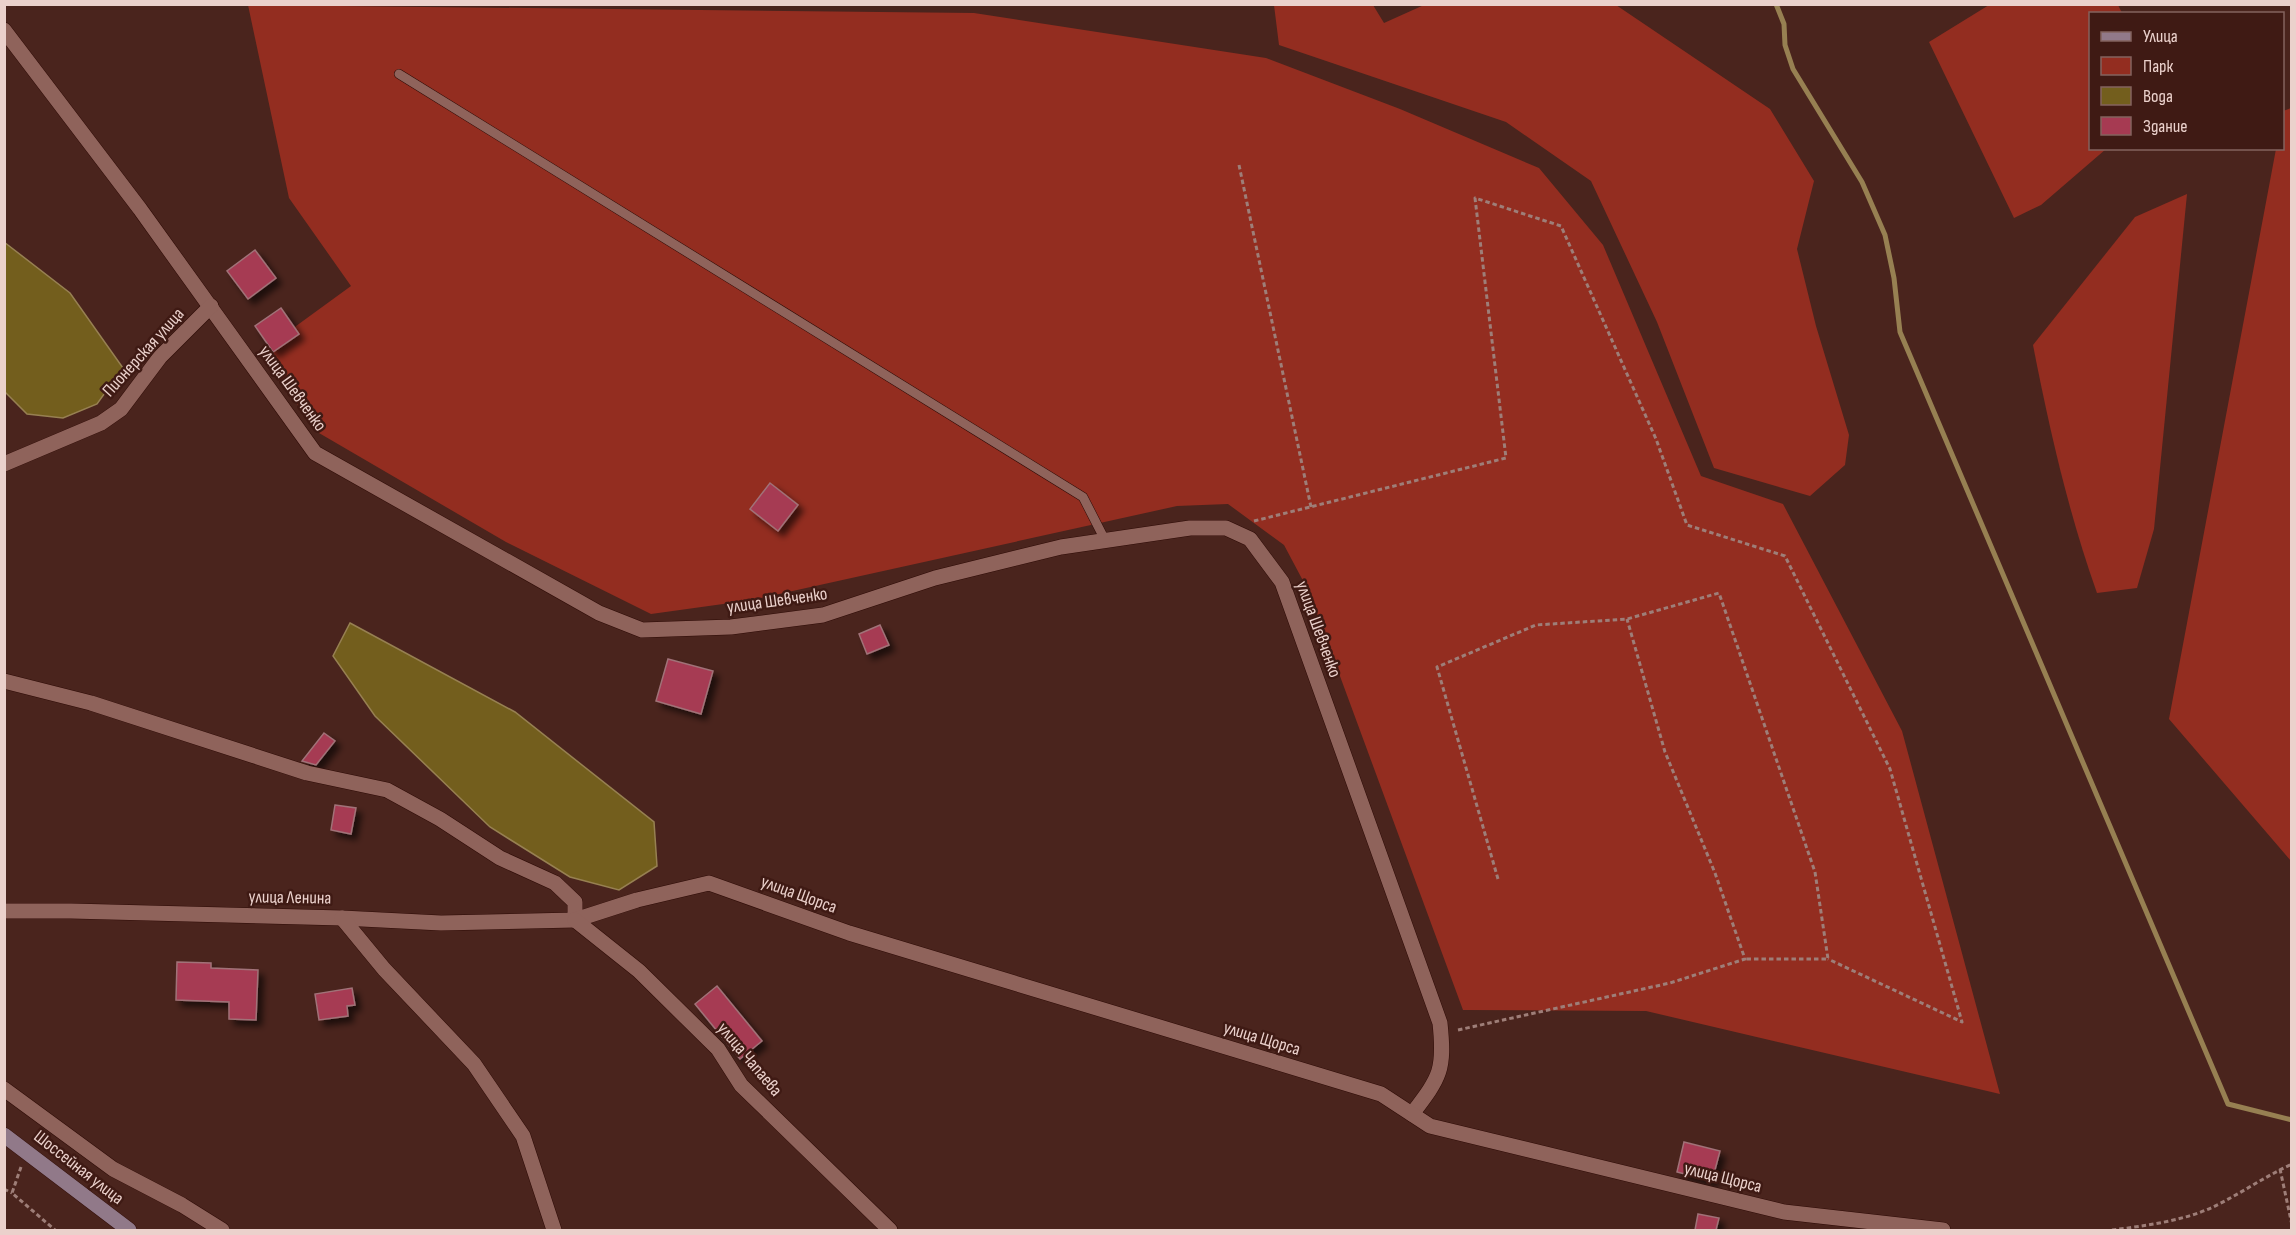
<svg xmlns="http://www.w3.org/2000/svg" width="2296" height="1235" viewBox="0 0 2296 1235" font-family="'Sofia Sans Condensed',sans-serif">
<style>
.green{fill:#932d20}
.water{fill:#735e1d;stroke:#978052;stroke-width:1.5}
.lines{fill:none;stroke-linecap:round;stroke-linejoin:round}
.stream{stroke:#978052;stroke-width:5}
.building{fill:#a63a52;stroke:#a17278;stroke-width:1.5;filter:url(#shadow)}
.lane-casing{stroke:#2e0b06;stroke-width:10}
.street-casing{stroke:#2e0b06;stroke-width:16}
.secondary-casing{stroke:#2e0b06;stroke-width:16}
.path{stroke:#9e7e78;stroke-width:3;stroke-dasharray:4.5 3;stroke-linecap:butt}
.lane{stroke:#8f635b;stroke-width:9}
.street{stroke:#8f635b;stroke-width:15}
.secondary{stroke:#917989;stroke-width:15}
.labels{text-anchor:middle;stroke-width:5;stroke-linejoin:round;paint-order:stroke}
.street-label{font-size:18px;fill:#ebd1cc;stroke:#3f1a14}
</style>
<defs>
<filter id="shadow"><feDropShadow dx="5.5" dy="5.5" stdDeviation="3" flood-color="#0009"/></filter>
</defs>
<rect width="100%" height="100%" fill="#4a241d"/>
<!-- green -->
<g class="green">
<polygon points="248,5 974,13 1266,58 1400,109 1539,168 1603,245 1701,476 1783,504 1902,731 2000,1094 1646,1011 1463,1010 1309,592 1284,545 1228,504 1177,506 752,600 651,614 506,542 319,433 259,353 351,286 289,198"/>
<polygon points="1274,5 1373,5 1384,23 1424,5 1616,5 1770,109 1814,181 1797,249 1816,326 1849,435 1845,465 1810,496 1714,468 1657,322 1591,181 1506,122 1279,45"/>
<polygon points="1989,5 2118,5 2122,13 2090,14 2090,148 2106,149 2041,205 2014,218 1929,42"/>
<polygon points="2291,108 2292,108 2291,861 2169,719 2276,149 2282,148 2283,111"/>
<path d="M2187,194L2154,529L2137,588L2097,593C2068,511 2050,432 2033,345L2135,217Z"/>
</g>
<!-- water -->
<g class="water">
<polygon points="4,242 70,293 123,368 97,404 63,418 27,414 5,392"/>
<polygon points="350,623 515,712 654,822 657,866 619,890 570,877 490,827 375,716 333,656"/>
</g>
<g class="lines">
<!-- stream -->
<polyline class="stream" points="1776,4 1784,24 1785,45 1793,69 1862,182 1885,235 1894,278 1900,332 2228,1104 2292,1120"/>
</g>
<!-- building -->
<g class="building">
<polygon points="255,250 276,278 248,299 227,271"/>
<polygon points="281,308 299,334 273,352 255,326"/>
<polygon points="770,483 798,505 778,531 750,509"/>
<polygon points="880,625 889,645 867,654 859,634"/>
<polygon points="668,659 713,671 701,714 656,701"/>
<polygon points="324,733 335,741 316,765 302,761"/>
<polygon points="335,805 356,808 351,834 331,830"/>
<polygon points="177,962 211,963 211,968 258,970 256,1020 229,1019 229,1002 176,1000"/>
<polygon points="717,986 762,1041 740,1059 695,1004"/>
<polygon points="352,988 355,1005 347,1006 348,1016 319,1020 315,994"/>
<polygon points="1684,1142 1720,1151 1712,1181 1677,1172"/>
<polygon points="1698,1214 1719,1218 1716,1230 1695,1230"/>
</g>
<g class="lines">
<!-- lane casing -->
<g class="lane-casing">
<polyline id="lane" points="399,74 1083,497 1105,540"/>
</g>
<!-- street casing -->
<g class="street-casing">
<g id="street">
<path d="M4,30L140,209L315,453L599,613L642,630L731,627L823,615L935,578L1061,547L1190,528H1226L1250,539L1282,582L1440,1023C1445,1071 1440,1077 1412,1114"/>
<polyline points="4,464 101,423 121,409 160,357 211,306"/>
<polyline points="4,681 91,703 307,773 387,790 440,819 500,858 555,883 575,902 575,920"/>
<polyline points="4,911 71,911 342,918 441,923 575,920 637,900 709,883 849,933 1381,1094 1430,1126 1784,1212 1943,1230"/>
<polyline points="342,918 384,969 474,1064 523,1136 554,1230"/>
<polyline points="575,920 639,971 718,1049 741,1085 890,1230"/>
<polyline points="4,1089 113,1169 182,1205 222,1230"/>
</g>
</g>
<!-- secondary casing -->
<g class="secondary-casing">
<polyline id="secondary" points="4,1135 129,1230"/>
</g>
<!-- path -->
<g class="path">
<polyline points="1239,165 1311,507"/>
<polyline points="1254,521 1506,458 1475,198 1561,226 1656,439 1687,525 1785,556 1890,769 1962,1022 1828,959"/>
<polyline points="1498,879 1437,667 1536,625 1627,619 1719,593 1815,872 1828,959 1745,959"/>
<polyline points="1458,1030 1670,983 1745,959 1715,873 1665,752 1627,619"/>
<polyline points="21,1167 12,1193 55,1230"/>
<polyline points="2280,1169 2292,1225"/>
<polyline points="4,1189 12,1193"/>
<path d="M2112,1230C2144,1226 2183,1221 2213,1207C2240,1194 2264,1177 2292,1164"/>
</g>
<!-- lane -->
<use href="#lane" class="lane"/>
<!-- street -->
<use href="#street" class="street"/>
<!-- secondary -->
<use href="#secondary" class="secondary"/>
</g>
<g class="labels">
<!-- street labels -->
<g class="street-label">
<text transform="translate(143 352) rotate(-48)" y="6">Пионерская улица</text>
<text transform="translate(293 388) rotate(54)" y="6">улица Шевченко</text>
<text transform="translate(777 600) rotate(-8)" y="6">улица Шевченко</text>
<text transform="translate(1319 629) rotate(70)" y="6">улица Шевченко</text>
<text transform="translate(799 894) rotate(20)" y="6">улица Щорса</text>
<text transform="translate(290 897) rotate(1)" y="6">улица Ленина</text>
<text transform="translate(1262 1038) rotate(17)" y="6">улица Щорса</text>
<text transform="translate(750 1059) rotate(50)" y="6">улица Чапаева</text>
<text transform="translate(79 1167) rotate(38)" y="6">Шоссейная улица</text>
<text transform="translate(1723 1177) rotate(14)" y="6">улица Щорса</text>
</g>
</g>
<!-- border -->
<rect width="2296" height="1235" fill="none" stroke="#ebd1cc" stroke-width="12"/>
<!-- legend -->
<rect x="2089" y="12" width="195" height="138" fill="#3f1a14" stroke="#84635e" stroke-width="1.5"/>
<rect x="2101" y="32" width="30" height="9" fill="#917989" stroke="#84635e" stroke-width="1.5"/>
<text x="2143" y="42" font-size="18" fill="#ebd1cc">Улица</text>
<rect x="2101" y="57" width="30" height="18" fill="#932d20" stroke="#84635e" stroke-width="1.5"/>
<text x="2143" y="72" font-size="18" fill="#ebd1cc">Парк</text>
<rect x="2101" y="87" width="30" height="18" fill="#735e1d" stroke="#84635e" stroke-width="1.5"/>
<text x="2143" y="102" font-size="18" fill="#ebd1cc">Вода</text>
<rect x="2101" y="117" width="30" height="18" fill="#a63a52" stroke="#84635e" stroke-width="1.5"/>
<text x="2143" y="132" font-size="18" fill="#ebd1cc">Здание</text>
</svg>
